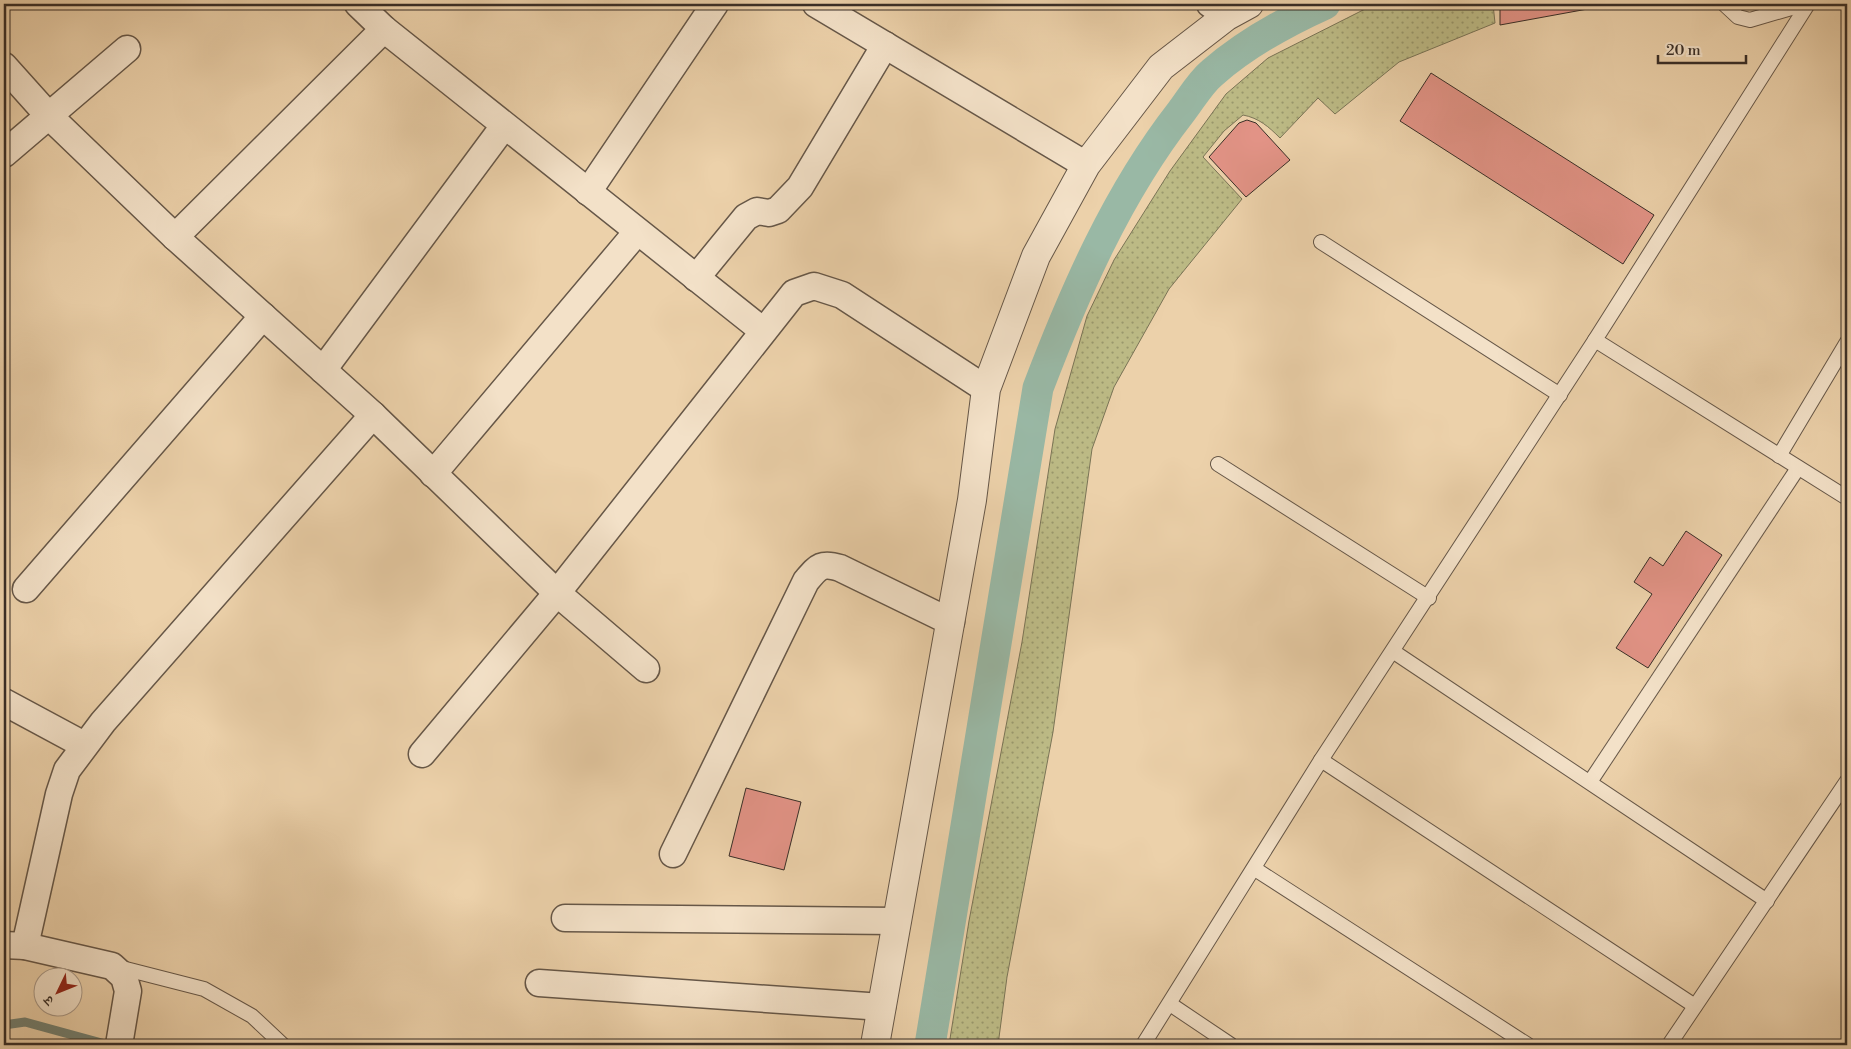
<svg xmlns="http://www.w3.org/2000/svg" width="1851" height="1049" viewBox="0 0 1851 1049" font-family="'Libre Bodoni','Noto Serif Devanagari',serif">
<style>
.grass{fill:url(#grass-dots);stroke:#7a7456}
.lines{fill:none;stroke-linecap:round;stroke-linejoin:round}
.stream{stroke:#738173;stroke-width:9}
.canal{stroke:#99b8a5;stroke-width:31}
.building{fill:#e29386;stroke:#392e27}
.service-casing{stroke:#665748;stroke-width:16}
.minor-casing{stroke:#665748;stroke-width:29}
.tertiary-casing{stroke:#665748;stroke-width:30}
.service{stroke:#f3e1c8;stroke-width:14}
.minor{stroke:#f3e1c8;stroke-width:26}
.tertiary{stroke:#f3e1c8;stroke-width:28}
</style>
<defs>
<pattern id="grass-dots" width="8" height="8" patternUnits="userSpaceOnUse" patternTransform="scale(1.25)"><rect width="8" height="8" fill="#bcba85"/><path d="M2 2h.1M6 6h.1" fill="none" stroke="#9a986d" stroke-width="1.8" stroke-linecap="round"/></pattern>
</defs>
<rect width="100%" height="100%" fill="#ecd1aa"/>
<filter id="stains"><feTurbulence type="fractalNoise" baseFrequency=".004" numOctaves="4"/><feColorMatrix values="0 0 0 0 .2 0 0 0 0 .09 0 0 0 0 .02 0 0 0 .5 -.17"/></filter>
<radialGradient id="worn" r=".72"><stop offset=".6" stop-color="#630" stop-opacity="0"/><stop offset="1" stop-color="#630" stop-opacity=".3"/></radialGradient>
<!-- grass -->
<path class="grass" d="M1375,4H1493L1495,23L1399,62L1335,114L1318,98L1280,138C1269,127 1259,118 1243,115L1224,131L1203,157L1242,199L1169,289L1114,387L1092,449L1053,732L1007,977L998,1045H949L969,921L1022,642L1055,429L1087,316L1114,260L1170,171L1226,94L1268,58Z"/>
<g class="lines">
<!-- stream -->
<polyline class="stream" points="4,1025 25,1022 109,1045"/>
<!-- canal -->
<path class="canal" d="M930,1045L1038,388C1075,291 1117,194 1181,112C1191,99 1200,83 1212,73C1245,44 1285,22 1325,4"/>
</g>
<!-- building -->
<g class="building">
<polygon points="1500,4 1615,4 1500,25"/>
<polygon points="1431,73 1654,215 1623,264 1400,121"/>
<polygon points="1247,120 1256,123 1290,160 1246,197 1209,157 1239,123"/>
<polygon points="1686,531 1722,555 1648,668 1616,648 1652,594 1634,582 1650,557 1663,566"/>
<polygon points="746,788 801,802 784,870 729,856"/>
</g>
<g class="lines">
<!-- service casing -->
<g class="service-casing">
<g id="service">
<polyline points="1724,4 1738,17 1750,20 1805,4"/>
<polyline points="1808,4 1595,340 1847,498"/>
<polyline points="1321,242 1560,395"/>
<polyline points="1779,456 1847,342"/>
<polyline points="1218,464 1429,598"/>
<polyline points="1394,652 1767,901"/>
<polyline points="1321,760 1695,1006"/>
<polyline points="1590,782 1798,468"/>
<polyline points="1255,869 1528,1045"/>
<polyline points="118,967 204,989 252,1016 283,1045"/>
<polyline points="1170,1004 1231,1045"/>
<polyline points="1143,1045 1321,760 1595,340"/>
<polyline points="1669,1045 1847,781"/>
</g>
</g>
<!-- minor casing -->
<g class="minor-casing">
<g id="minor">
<polyline points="358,4 384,29 762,330"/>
<polyline points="816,4 1086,165"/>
<polyline points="1210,4 1227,16"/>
<polyline points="4,66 48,115 175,237 373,415 557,593 646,669"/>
<polyline points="4,154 127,49"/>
<polyline points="588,192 715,4"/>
<polyline points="175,237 384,29"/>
<polyline points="696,278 746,217 757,211 769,213 778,210 800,187 885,45"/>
<polyline points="323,370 504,126"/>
<polyline points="433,474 637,232"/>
<polyline points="26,589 263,316"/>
<polyline points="4,702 84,745"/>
<polyline points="422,754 557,593 794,293 814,286 842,295 986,389"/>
<path d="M673,854L806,581C818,567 821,562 840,568L951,622"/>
<polyline points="565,918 897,921"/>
<polyline points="4,945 25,946 112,966 124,977 128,991 119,1045"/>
<polyline points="25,946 59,794 67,770 103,722 373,415"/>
<polyline points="539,983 882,1007"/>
</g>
</g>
<!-- tertiary casing -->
<g class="tertiary-casing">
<polyline id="tertiary" points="875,1045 972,500 986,389 1036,256 1086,165 1161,67 1227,16 1249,4"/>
</g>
<!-- service -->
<use href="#service" class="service"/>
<!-- minor -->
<use href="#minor" class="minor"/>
<!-- tertiary -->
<use href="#tertiary" class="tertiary"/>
</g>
<!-- margin -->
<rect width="1851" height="1049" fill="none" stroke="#ecd1aa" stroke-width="20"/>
<rect x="5" y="5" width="1841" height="1039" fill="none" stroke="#392e27" stroke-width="2.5"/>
<rect x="10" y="10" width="1831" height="1029" fill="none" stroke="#392e27"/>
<!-- north arrow -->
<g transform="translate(58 992) rotate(227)"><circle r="24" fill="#f3e1c8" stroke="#a99988"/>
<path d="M0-4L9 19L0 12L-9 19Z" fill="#8f2418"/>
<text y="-8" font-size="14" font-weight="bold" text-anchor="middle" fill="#392e27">उ</text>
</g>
<!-- scale -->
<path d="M1658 55v8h88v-8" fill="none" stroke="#392e27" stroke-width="2.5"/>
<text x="1666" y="55" font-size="15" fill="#392e27" stroke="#f3e1c8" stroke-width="4" paint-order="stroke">20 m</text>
<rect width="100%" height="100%" filter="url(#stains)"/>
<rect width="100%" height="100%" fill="url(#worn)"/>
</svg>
